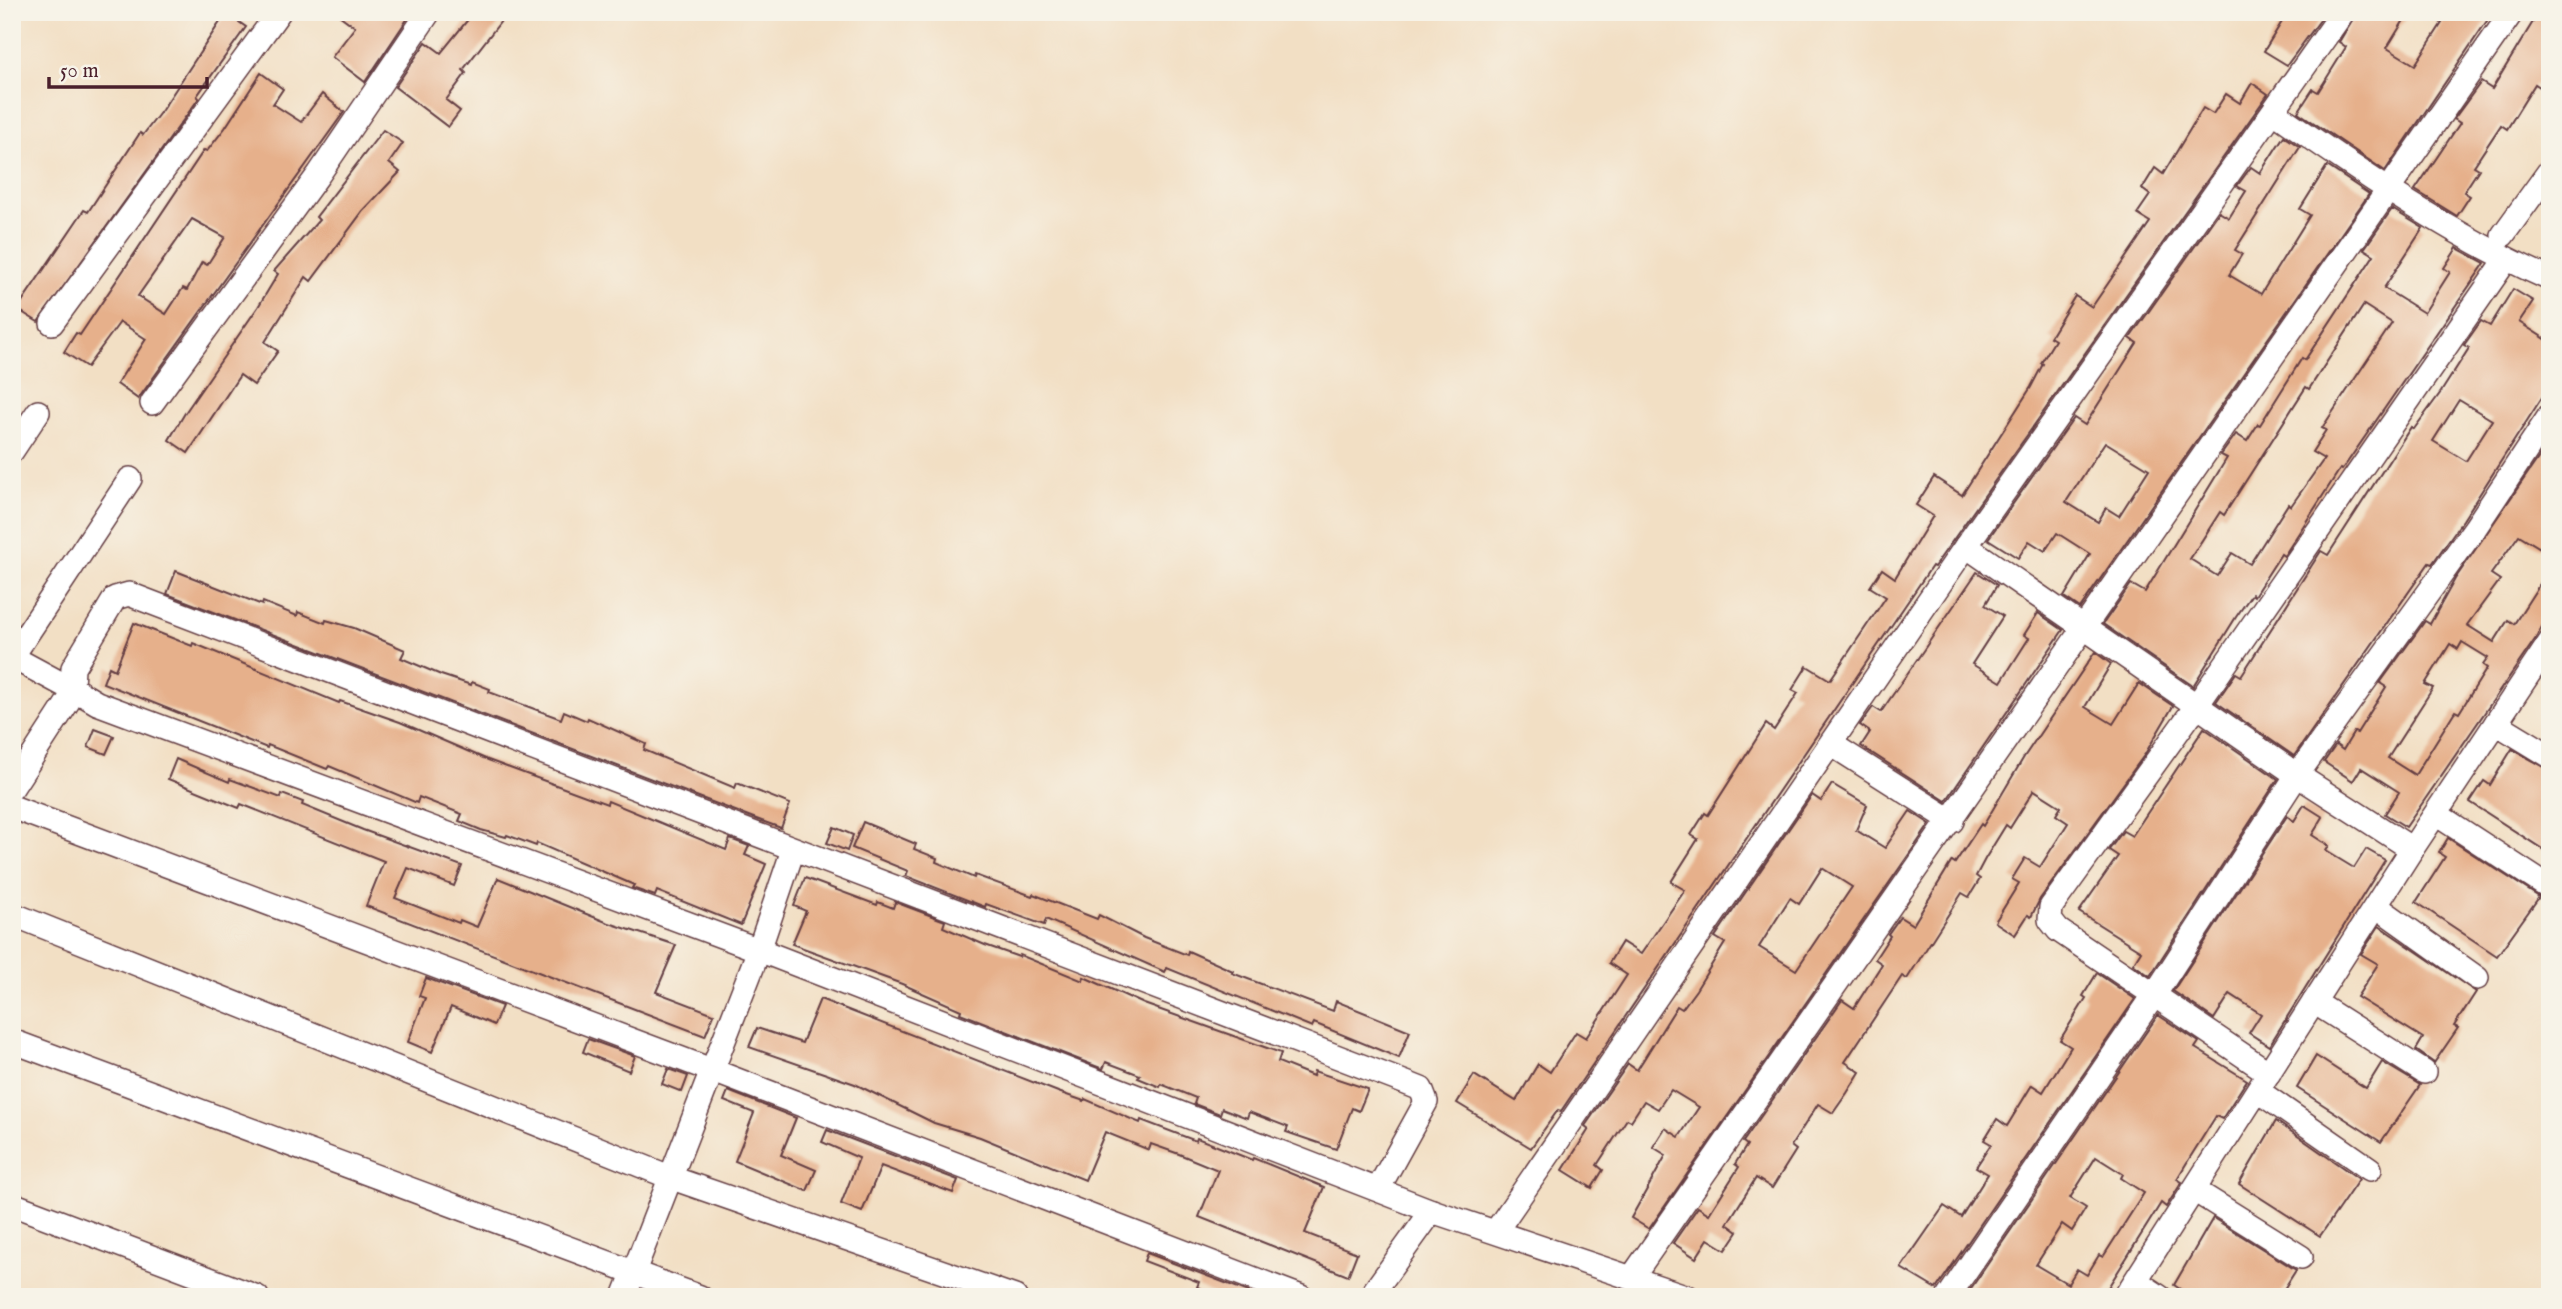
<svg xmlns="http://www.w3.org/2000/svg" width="2562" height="1309" viewBox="0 0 2562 1309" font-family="'IM FELL English',serif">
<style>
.building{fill:#e6b08b;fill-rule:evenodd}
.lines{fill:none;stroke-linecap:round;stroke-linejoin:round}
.street-casing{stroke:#633c42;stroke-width:26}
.street{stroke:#fff;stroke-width:23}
</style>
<rect width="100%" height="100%" fill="#f7f3e8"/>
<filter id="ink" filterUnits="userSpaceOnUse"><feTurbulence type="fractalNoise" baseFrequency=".0143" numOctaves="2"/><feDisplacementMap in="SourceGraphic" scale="14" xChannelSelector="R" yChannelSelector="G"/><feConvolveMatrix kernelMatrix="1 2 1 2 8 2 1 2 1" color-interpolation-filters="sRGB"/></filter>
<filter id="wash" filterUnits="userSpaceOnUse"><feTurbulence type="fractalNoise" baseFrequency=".00686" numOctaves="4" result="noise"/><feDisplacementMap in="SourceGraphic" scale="28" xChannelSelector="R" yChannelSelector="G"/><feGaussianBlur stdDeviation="1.57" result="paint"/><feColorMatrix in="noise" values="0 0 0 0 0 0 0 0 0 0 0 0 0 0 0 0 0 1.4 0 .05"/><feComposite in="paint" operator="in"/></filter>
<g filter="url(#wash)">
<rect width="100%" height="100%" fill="#f2dfc4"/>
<g id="blocks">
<!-- building -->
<g class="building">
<polygon points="335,12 412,12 365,82 332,57 355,27"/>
<polygon points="474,12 508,12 463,70 466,73 446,100 460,111 448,127 395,87 426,42 441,53"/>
<polygon points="2288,12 2326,12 2287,65 2264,51"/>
<polygon points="2357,12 2409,12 2387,48 2415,65 2442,23 2426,12 2493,12 2385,171 2298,112 2313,89 2318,92 2346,47 2339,42"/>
<polygon points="2539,12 2550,12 2550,78 2543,89 2535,84 2507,129 2501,125 2474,166 2479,169 2464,192 2470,196 2457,216 2415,190 2460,123 2454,119 2481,82 2492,89"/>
<polygon points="226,13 246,27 197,96 199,98 38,322 17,309 84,210 88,212 140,133 143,135 162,110"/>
<path d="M261,73L283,89L273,104L301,122L322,94L344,112L138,399L117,384L146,339L120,322L87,367L64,352L76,333L80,335L204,150L207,151L225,128ZM192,219L225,237L207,265L202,262L187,290L183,288L166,314L138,296Z"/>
<polygon points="2252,83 2268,94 2266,97 1934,567 1932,566 1561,1111 1558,1110 1531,1148 1457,1103 1474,1075 1516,1101 1538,1064 1550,1072 1576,1032 1586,1038 1627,975 1609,963 1622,942 1641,954 1685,890 1671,882 1698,839 1691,835 1705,813 1708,815 1766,724 1774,730 1798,693 1792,690 1807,666 1830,680 1886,597 1870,587 1882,569 1895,578 1933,516 1916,505 1934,477 1962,495 2031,387 2043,364 2041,363 2055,340 2050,337 2075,296 2092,307 2150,222 2137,214 2150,195 2142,189 2155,168 2163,174 2203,108 2213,114 2226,94 2240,103"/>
<polygon points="383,130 403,143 389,163 400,172 363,211 311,281 306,277 265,342 278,351 254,385 240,375 188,453 169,440 185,413 258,307 278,274 274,271 319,220 316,217"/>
<path d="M2284,136L2300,147L2235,250L2242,254L2229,275L2261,294L2310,215L2300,209L2327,166L2369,194L2080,608L2064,597L2090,554L2057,533L2045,551L2029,541L2018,558L1988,539L2074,418L2085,425L2137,343L2130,338L2219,212L2229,218L2246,191L2237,186L2251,167L2260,173ZM2105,442L2149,469L2119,516L2106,508L2098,522L2066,502Z"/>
<path d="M2392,209L2423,228L2384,288L2424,313L2450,272L2444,268L2457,248L2485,263L2342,470L2340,469L2284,556L2281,554L2254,596L2252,594L2236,617L2193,686L2103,624L2131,584L2145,592L2227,458L2221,455L2236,434L2247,441L2258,424L2260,425L2302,358L2305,360L2374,255L2364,249ZM2364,305L2392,323L2322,428L2326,430L2312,452L2324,459L2291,506L2288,504L2250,564L2232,553L2217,576L2190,559L2220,512L2224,515L2306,387L2309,389Z"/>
<path d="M2513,289L2533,301L2519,322L2550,342V385L2463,520L2432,564L2429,563L2294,756L2216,702L2236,673L2241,676L2321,551L2328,555L2411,427L2414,429L2441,392L2469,348L2464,345L2481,321L2490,326ZM2459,400L2492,420L2466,461L2433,441Z"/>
<path d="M2550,441V554L2519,535L2491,574L2500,580L2467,625L2494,642L2508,620L2514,624L2550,568V612L2536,638L2406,827L2385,814L2399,792L2361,768L2353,781L2324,762L2336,745L2343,750L2354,732L2357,733L2386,687L2380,683L2425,621L2430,624L2455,579ZM2462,642L2488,658L2483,665L2487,668L2459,713L2455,711L2415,775L2388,758L2433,688L2425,684L2450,644L2458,649Z"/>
<polygon points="176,571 262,605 263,602 297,616 298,612 325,623 326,620 354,628 405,650 401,658 441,675 471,685 472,682 490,689 489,692 561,719 564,711 587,721 588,718 646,744 644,750 735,788 737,783 790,804 781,828 759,820 167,594"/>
<polygon points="1977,572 1997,585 1985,605 2003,616 1972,664 2001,682 2029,638 2024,635 2038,613 2063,630 1946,801 1861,746 1870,732 1860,725 1873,707 1881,712"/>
<polygon points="134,623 192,646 193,643 339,703 340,701 400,722 488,760 607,804 608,801 726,850 730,839 749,846 745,855 766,864 741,925 657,891 655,896 632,888 634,885 537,843 536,846 507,835 506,837 481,830 459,821 462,814 419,797 417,803 329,766 327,769 268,745 267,748 103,683 109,667 115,670"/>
<polygon points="2095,652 2111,664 2085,707 2113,724 2139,683 2173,706 2145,754 2040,899 2031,917 2028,915 2015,935 1995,922 2019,883 2012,879 2025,858 2040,867 2068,823 2056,815 2061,807 2034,790 2010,828 2006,825 1985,859 1976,876 1980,879 1969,897 1962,893 1907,979 1902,976 1845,1062 1860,1072 1847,1093 1833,1113 1818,1104 1791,1146 1796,1150 1772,1188 1756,1178 1727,1224 1738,1232 1726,1250 1708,1239 1696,1258 1673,1243 1698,1207 1709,1214 1739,1167 1735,1164 1747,1145 1743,1142 1842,1000 1854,1008 1882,964 1875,959 1890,936 1888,934 1900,917 1913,925 1952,861 1955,863 1981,824 1983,826 2024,757"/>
<polygon points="2204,728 2278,779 2150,976 2133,964 2141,951 2079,912 2118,856 2109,850 2123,831 2132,836"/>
<polygon points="95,729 114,736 106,754 88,747"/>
<polygon points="2512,749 2550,770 2550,854 2470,802 2484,781 2490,785"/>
<polygon points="176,759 229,782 230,779 281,798 282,794 303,802 302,805 363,830 462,866 454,886 408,868 395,898 459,923 460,920 477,927 498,878 606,922 676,945 656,992 714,1014 705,1036 366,906 384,861 241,804 239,808 168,779"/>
<path d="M1832,784L1867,805L1856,830L1885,848L1910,811L1930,824L1649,1229L1631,1218L1666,1155L1653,1147L1665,1128L1679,1137L1699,1107L1671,1090L1658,1109L1644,1101L1631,1121L1627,1119L1597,1165L1603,1170L1592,1188L1563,1170L1589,1129L1585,1126L1628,1064L1637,1070L1677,1006L1682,1009L1696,990L1725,943L1715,937L1812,795L1821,801ZM1822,868L1852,887L1796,970L1759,947L1790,898L1799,904Z"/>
<polygon points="2304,805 2323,817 2312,835 2329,846 2326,851 2354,868 2366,849 2385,860 2269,1046 2249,1033 2261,1014 2230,994 2214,1019 2173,991 2287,816 2294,821"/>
<polygon points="863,822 916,844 914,849 937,858 936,862 974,878 975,875 1032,896 1033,894 1097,919 1099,915 1144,938 1187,955 1188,951 1233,971 1232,973 1333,1011 1336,1001 1410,1031 1399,1058 1314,1023 1312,1027 1167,968 1165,972 1046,919 1044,925 986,904 985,907 906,876 908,871 852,848"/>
<polygon points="834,827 853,835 847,851 827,843"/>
<polygon points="2448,838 2539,897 2497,956 2416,902 2445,857 2439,853"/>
<polygon points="805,878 877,905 878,902 893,908 895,902 945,921 943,927 985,945 1019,957 1020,955 1083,981 1084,977 1144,1004 1281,1053 1278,1062 1313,1076 1314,1071 1368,1089 1359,1111 1352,1108 1336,1149 1286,1132 1288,1127 1249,1112 1247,1118 1222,1108 1220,1114 1194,1104 1196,1098 1161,1084 1160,1087 1138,1078 1140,1075 1106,1062 1103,1069 960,1013 961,1010 902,984 792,944 806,911 794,906"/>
<polygon points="2379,926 2476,992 2454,1026 2458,1028 2434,1063 2416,1050 2423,1038 2357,997 2378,964 2361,954"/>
<polygon points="2097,973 2135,999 1936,1289 1901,1268 1944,1206 1961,1217 1988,1174 1976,1167 1991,1144 1984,1140 1997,1119 2007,1126 2032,1085 2043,1092 2071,1047 2060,1040 2086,998 2083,996"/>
<polygon points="426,978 502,1006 494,1025 451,1007 432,1052 408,1042 425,998 419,996"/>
<polygon points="820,999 1058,1092 1084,1101 1085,1099 1140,1123 1141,1120 1196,1141 1197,1138 1252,1160 1253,1158 1324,1187 1305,1233 1357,1253 1348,1276 1199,1217 1218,1170 1179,1154 1151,1144 1149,1150 1105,1132 1085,1180 980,1137 934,1123 855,1084 749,1047 757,1028 802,1043"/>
<path d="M2158,1015L2199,1042L2195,1048L2247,1080L2222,1119L2216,1116L2189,1159L2177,1179L2182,1182L2166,1207L2161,1203L2102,1297H1965ZM2096,1157L2123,1174L2121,1178L2144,1193L2103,1257L2099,1255L2087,1275L2077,1269L2068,1284L2036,1265L2062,1224L2072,1231L2086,1208L2070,1198Z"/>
<polygon points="588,1039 635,1056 629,1071 583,1052"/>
<polygon points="2316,1056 2366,1088 2382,1062 2420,1085 2381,1142 2297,1088"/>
<polygon points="668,1069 688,1076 682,1092 662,1084"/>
<polygon points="728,1091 796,1118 781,1155 816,1170 807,1191 735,1161 754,1113 724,1101"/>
<polygon points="2276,1121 2359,1179 2320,1236 2239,1184"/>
<polygon points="827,1130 958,1180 953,1193 881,1166 862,1212 841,1204 859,1158 822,1142"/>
<polygon points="2213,1218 2296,1270 2279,1297 2192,1297 2174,1285"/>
<polygon points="1147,1253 1249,1292 1247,1297 1222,1297 1197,1287 1199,1282 1144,1261"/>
</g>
</g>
</g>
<g filter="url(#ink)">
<use href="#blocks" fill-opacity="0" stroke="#633c42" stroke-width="2"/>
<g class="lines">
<!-- street casing -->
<g class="street-casing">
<g id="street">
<path d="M2274,112C2363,174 2450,235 2550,279"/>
<polyline points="2503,235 2550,170"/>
<polyline points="52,323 279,12"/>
<polyline points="152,403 319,174 429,12"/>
<polyline points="12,451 38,412"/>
<polyline points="1966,546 2297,775 2412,849"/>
<polyline points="12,657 130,479"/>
<polyline points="12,657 75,691 12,788"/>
<polyline points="2496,723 2550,756"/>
<polyline points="1831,744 1952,821"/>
<polyline points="12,807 711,1070 1301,1297"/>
<polyline points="2436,814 2545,885"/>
<polyline points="2376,906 2477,978"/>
<polyline points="12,914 672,1178 1015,1297"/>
<polyline points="2314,1002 2424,1072"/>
<polyline points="12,1041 700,1297"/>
<polyline points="2269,1073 2058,930 2050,920 2051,907 2197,705 2506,260"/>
<polyline points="2258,1091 2370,1169"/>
<polyline points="1378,1189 1426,1102 1421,1089 1406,1083 129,594 115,598 73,668 72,688 97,703 759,950 1432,1211 1688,1297"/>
<polyline points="2194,1190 2301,1257"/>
<polyline points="12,1204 257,1297"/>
<polyline points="1496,1231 1966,546 2343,12"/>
<polyline points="1632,1277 2512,12"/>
<polyline points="2136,1281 2160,1297"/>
<polyline points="624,1297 759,950 793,850"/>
<polyline points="1370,1297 1432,1211"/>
<polyline points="1948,1297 2155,994 2297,775 2475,528 2550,415"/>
<polyline points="2125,1297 2412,849 2550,642"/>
</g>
</g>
<!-- street -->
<use href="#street" class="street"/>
</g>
</g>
<!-- margin -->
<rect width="2562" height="1309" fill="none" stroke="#f7f3e8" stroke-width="42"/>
<!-- scale -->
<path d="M49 77v10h158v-10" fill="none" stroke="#4a1f2b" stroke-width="3.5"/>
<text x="60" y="77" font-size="21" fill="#4a1f2b" stroke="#f7f3e8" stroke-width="5" paint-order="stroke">50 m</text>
</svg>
